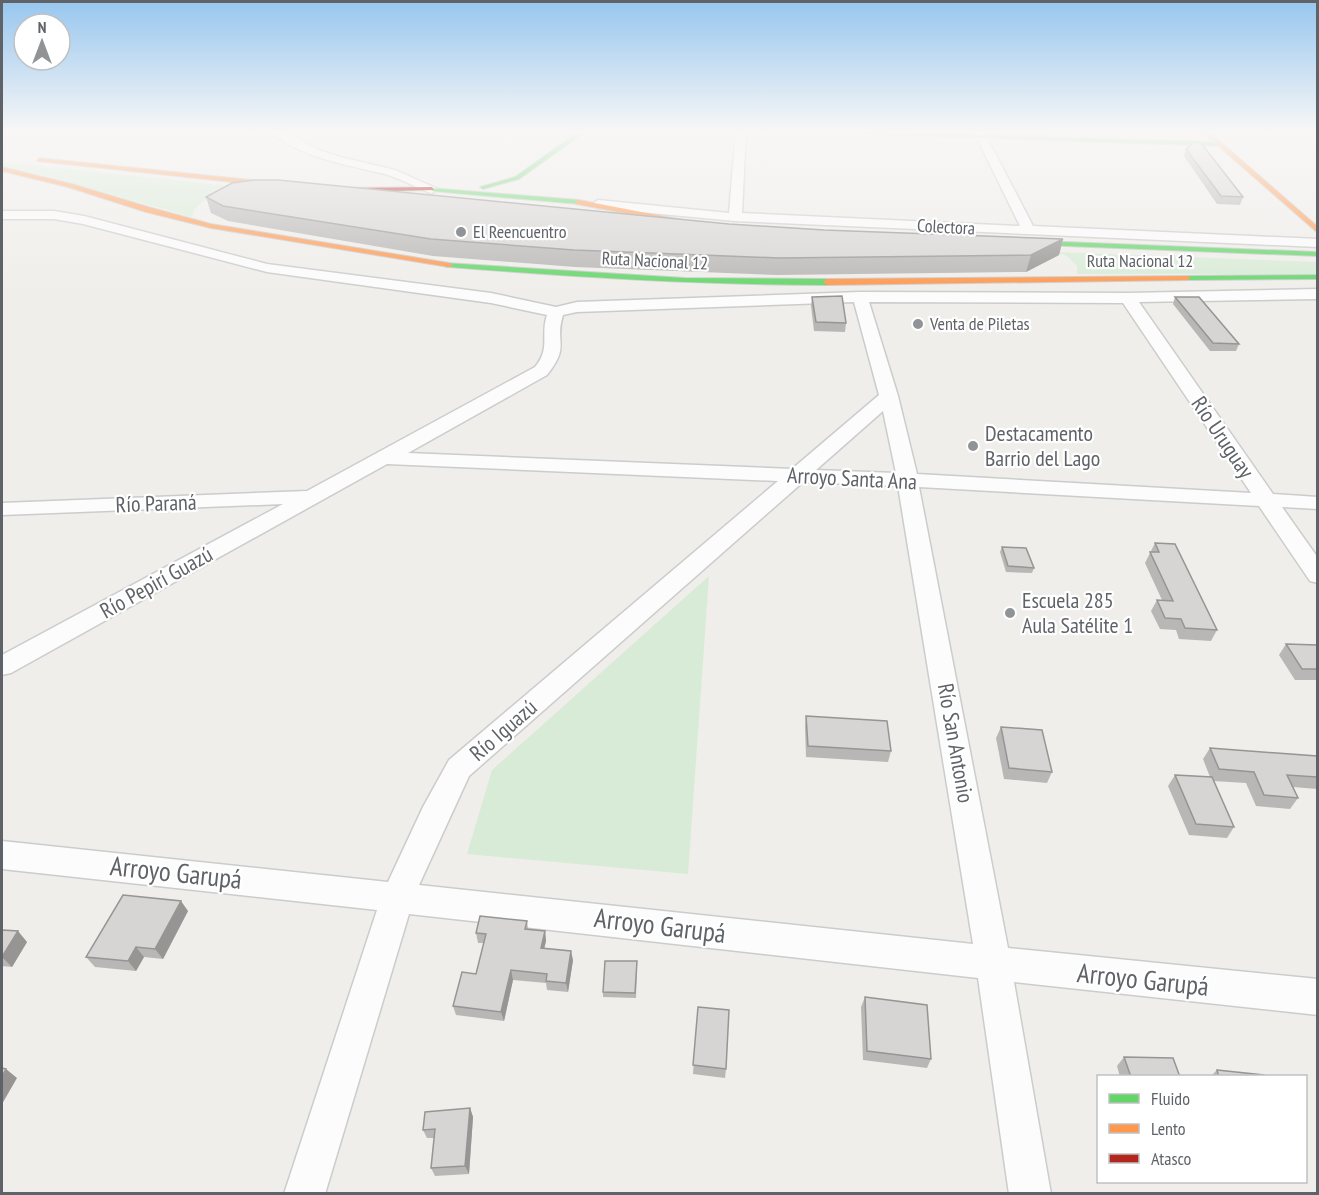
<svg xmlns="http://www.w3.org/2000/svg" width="1319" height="1195" viewBox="0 0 1319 1195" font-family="'PT Sans Narrow',sans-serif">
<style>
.green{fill:#d8ebd6}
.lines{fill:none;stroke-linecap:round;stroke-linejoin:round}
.street-casing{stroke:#cbcccc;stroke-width:3}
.fast-casing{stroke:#cacacb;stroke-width:2}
.slow-casing{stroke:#cacacb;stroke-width:2}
.jam-casing{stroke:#cacacb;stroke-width:2}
.street{fill:#fdfcfc;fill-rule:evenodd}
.fast{fill:#63d668;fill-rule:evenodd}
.slow{fill:#ff974d;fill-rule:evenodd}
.jam{fill:#b3261e;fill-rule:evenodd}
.wall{fill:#b8b7b5}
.shaded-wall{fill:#969594}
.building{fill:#d6d5d3;stroke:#969594;stroke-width:1.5}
.poi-dot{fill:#919496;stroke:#fff;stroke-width:2}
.labels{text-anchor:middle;stroke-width:4.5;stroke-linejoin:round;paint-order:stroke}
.far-street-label{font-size:18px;fill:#5f6368;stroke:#fff}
.far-poi-label{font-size:18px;fill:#5f6368;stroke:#fff;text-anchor:start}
.poi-label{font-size:22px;fill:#5f6368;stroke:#fff;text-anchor:start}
.street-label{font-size:22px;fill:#5f6368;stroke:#fff}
.near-street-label{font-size:27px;fill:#5f6368;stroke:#fff}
</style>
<rect width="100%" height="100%" fill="#efeeea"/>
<!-- green -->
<g class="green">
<path d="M2,162L249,188C232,192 195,196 192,217L40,174L2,167Z"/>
<polygon points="1056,252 1317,262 1317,274 1077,274 1077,266 1067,256"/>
<polygon points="709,576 688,874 467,854 492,770"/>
</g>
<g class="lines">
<!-- street casing -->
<g class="street-casing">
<g id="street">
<path d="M268,130H282L319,150L340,157L395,170L438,189L432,193L428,192C414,186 399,178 385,174C348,165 297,157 268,130Z"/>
<polygon points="736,130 746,130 742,213 1020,226 973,130 983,130 1033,226 1318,239 1318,247 735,221 598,208 592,204 598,200 729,213"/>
<path d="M2,211H54L84,216L267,264L491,293L556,307L577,302L860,292L1128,293L1318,289V299L1139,302L1273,494L1318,497V509L1282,507L1318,558V583L1310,581L1259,506L919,487L1008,948L1318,979V1015L1014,982L1051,1194H1009L978,978L409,914L325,1194H284L377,910L2,869V841L388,882L423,807L449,760L778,481L387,464L11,673L2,675V655L283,504L2,515V503L307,491L535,367C551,348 540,335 547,315L491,303L267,272L83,224L54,219H2ZM854,302L879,395L792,469L408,453L547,375C571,345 554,343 563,315L577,312ZM869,302L1123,303L1251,493L917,474L898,396ZM883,411L896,473L816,470ZM803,482L898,486L973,944L419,885L469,776Z"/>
</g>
</g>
<!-- fast casing -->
<g class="fast-casing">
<g id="fast">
<polygon points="581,130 588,130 519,179 483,189 480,187 515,177"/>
<polygon points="753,130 823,130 1219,142 1222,144 1219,146"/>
<polygon points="430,188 579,200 583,202 579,204 432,191"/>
<polygon points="1016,240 1318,252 1318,256 1013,244 1012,242"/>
<path d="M446,263L685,278L827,279L831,282L827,285C701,285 575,277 449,267H446Z"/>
<polygon points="1318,275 1318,279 1186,280 1182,278 1186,276"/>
</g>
</g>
<!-- slow casing -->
<g class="slow-casing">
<g id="slow">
<polygon points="1200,130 1207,130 1318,227 1318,233"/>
<polygon points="39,158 289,184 292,186 289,188 37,161"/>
<polygon points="2,167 72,184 152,208 211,224 449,263 453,265 449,267 211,228 146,212 68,187 2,171"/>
<polygon points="579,200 683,220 687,222 683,224 576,204 575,202"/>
<polygon points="1186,276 1189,276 1189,280 827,285 823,282 827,279"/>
</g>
</g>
<!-- jam casing -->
<g class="jam-casing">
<polygon id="jam" points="432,187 434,190 344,192 341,190 344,188"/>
</g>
<!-- street -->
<use href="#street" class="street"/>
<!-- fast -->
<use href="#fast" class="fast"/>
<!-- slow -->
<use href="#slow" class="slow"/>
<!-- jam -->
<use href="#jam" class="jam"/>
</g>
<!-- wall -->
<g class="wall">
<polygon points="1186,149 1243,197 1240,205 1217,204 1184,156"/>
<polygon points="206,197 729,224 824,230 1063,239 1059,255 1026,272 777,275 575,267 433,256 228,221 211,213"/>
<polygon points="812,297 846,323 845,332 814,331 811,306"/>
<polygon points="1175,297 1239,344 1236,351 1210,351 1173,304"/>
<polygon points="1155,543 1217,630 1211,641 1179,639 1176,630 1160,629 1151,611 1157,600 1162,600 1145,563"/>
<polygon points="1002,547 1034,568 1032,573 1006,572 1000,552"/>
<polygon points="1286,644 1317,645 1317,680 1295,680 1279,655"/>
<polygon points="806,716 891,751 888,762 806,757 805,727"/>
<polygon points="1001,727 1052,772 1047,783 1004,779 996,738"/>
<polygon points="1210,748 1317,756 1317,789 1293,787 1298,798 1290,809 1256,806 1246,783 1213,781 1234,827 1227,838 1189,835 1168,786 1175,775 1210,777 1203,759"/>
<polygon points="188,911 163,959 144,957 136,971 95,967 86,957"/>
<polygon points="527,921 528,929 545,931 546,941 544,948 573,960 568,992 547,990 546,983 513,980 504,1021 456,1015 453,1006 476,974 484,943 478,943 476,933"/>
<polygon points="2,930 27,942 12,967 2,966"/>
<polygon points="637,967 636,998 603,997 603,992"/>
<polygon points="865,997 931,1059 927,1068 863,1060 861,1007"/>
<polygon points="698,1007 726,1069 725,1078 693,1074"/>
<polygon points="1124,1057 1180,1077 1120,1077 1117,1066"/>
<polygon points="1217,1070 1265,1077 1210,1077"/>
<polygon points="470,1108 473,1117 469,1174 435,1176 431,1168 434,1138 427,1138 423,1130"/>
</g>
<!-- shaded-wall -->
<g class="shaded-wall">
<polygon points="1063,239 1059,255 1026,272 1031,255"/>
<polygon points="181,901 188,911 163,959 155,949"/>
<polygon points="18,931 27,942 12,967 2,957"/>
<polygon points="545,931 546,941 542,958 541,948"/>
<polygon points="136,947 144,957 136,971 128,961"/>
<polygon points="571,951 573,960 568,992 566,983"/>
<polygon points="511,970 513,980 504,1021 501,1012"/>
<polygon points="6,1069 17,1078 2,1104 2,1076"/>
<polygon points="470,1108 473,1117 469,1174 465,1166"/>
</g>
<!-- building -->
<g class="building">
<polygon points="1195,142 1201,143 1243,197 1221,196 1186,149"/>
<polygon points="254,180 278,180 729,224 824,230 1063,239 1031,255 779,258 574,250 431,239 223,206 206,197 232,183"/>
<polygon points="842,296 846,323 816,322 812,297"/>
<polygon points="1175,297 1199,297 1239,344 1213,343"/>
<polygon points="1155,543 1175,544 1217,630 1185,628 1181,619 1165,618 1157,600 1173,601 1150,552 1159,552"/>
<polygon points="1002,547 1026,548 1034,568 1008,566"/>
<polygon points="1286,644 1317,645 1317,669 1302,669"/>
<polygon points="806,716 887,721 891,751 808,746"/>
<polygon points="1001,727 1042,730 1052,772 1009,768"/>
<polygon points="1210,748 1317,756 1317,777 1287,775 1298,798 1264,795 1254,772 1219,769"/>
<polygon points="1175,775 1212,777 1234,827 1196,824"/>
<polygon points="123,895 181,901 155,949 136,947 128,961 86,957"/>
<polygon points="480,916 527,921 525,929 545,931 541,948 571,951 566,983 546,981 547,974 511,970 501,1012 453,1006 462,972 476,974 486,934 476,933"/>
<polygon points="2,930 18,931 2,957"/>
<polygon points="605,961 637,961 635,993 603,992"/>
<polygon points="865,997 927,1005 931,1059 867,1051"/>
<polygon points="698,1007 729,1010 726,1069 693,1065"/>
<polygon points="1124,1057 1173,1058 1180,1077 1131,1077"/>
<polygon points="2,1068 6,1069 2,1076"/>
<polygon points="1217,1070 1264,1075 1265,1077 1219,1077"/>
<polygon points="470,1108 465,1166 431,1168 435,1129 423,1130 425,1112"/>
</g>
<!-- sky -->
<linearGradient id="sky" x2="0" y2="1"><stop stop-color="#97c6ef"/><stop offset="0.44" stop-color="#f8f7f6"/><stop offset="1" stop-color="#f8f7f6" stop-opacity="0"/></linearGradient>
<rect width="1319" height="298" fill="url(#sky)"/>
<!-- markers -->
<g class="poi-dot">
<circle cx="461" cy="232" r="6"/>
<circle cx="918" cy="324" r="6"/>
<circle cx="973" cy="446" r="6"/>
<circle cx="1010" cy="613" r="6"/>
</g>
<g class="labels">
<!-- far-street labels -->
<g class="far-street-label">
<text transform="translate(946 227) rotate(3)" y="6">Colectora</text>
<text transform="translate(655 261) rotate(3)" y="6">Ruta Nacional 12</text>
<text x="1140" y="267">Ruta Nacional 12</text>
</g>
<!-- far-poi labels -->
<g class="far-poi-label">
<text x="473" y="238">El Reencuentro</text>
<text x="930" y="330">Venta de Piletas</text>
</g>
<!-- poi labels -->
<g class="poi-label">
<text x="985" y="441">Destacamento<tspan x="985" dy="25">Barrio del Lago</tspan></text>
<text x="1022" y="608">Escuela 285<tspan x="1022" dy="25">Aula Satélite 1</tspan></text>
</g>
<!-- street labels -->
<g class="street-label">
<text transform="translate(1223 437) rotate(56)" y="8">Río Uruguay</text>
<text transform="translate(852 478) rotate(3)" y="8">Arroyo Santa Ana</text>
<text transform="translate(156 503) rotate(-2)" y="8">Río Paraná</text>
<text transform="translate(156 582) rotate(-29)" y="8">Río Pepirí Guazú</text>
<text transform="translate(503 730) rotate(-41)" y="8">Río Iguazú</text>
<text transform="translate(956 743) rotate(80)" y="8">Río San Antonio</text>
</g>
<!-- near-street labels -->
<g class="near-street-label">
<text transform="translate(176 873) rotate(6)" y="9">Arroyo Garupá</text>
<text transform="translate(660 926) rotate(7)" y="9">Arroyo Garupá</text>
<text transform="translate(1143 980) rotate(6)" y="9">Arroyo Garupá</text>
</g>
</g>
<!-- border -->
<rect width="1319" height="1195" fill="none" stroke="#5f6368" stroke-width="6"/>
<!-- legend -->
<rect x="1097" y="1075" width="210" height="108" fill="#ffffff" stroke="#bfc1c3" stroke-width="1.5"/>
<rect x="1109" y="1094" width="30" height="9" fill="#63d668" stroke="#bfc1c3" stroke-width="1.5"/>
<text x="1151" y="1105" font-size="18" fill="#5f6368">Fluido</text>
<rect x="1109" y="1124" width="30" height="9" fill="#ff974d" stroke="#bfc1c3" stroke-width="1.5"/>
<text x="1151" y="1135" font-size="18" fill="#5f6368">Lento</text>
<rect x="1109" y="1154" width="30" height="9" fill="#b3261e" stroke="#bfc1c3" stroke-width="1.5"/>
<text x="1151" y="1165" font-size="18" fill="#5f6368">Atasco</text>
<!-- north arrow -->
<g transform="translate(42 42)"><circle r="28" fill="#ffffff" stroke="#bfc1c3" stroke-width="1.5"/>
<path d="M0-4.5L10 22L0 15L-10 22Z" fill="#919496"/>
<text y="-9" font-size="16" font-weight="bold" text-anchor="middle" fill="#5f6368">N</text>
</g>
</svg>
